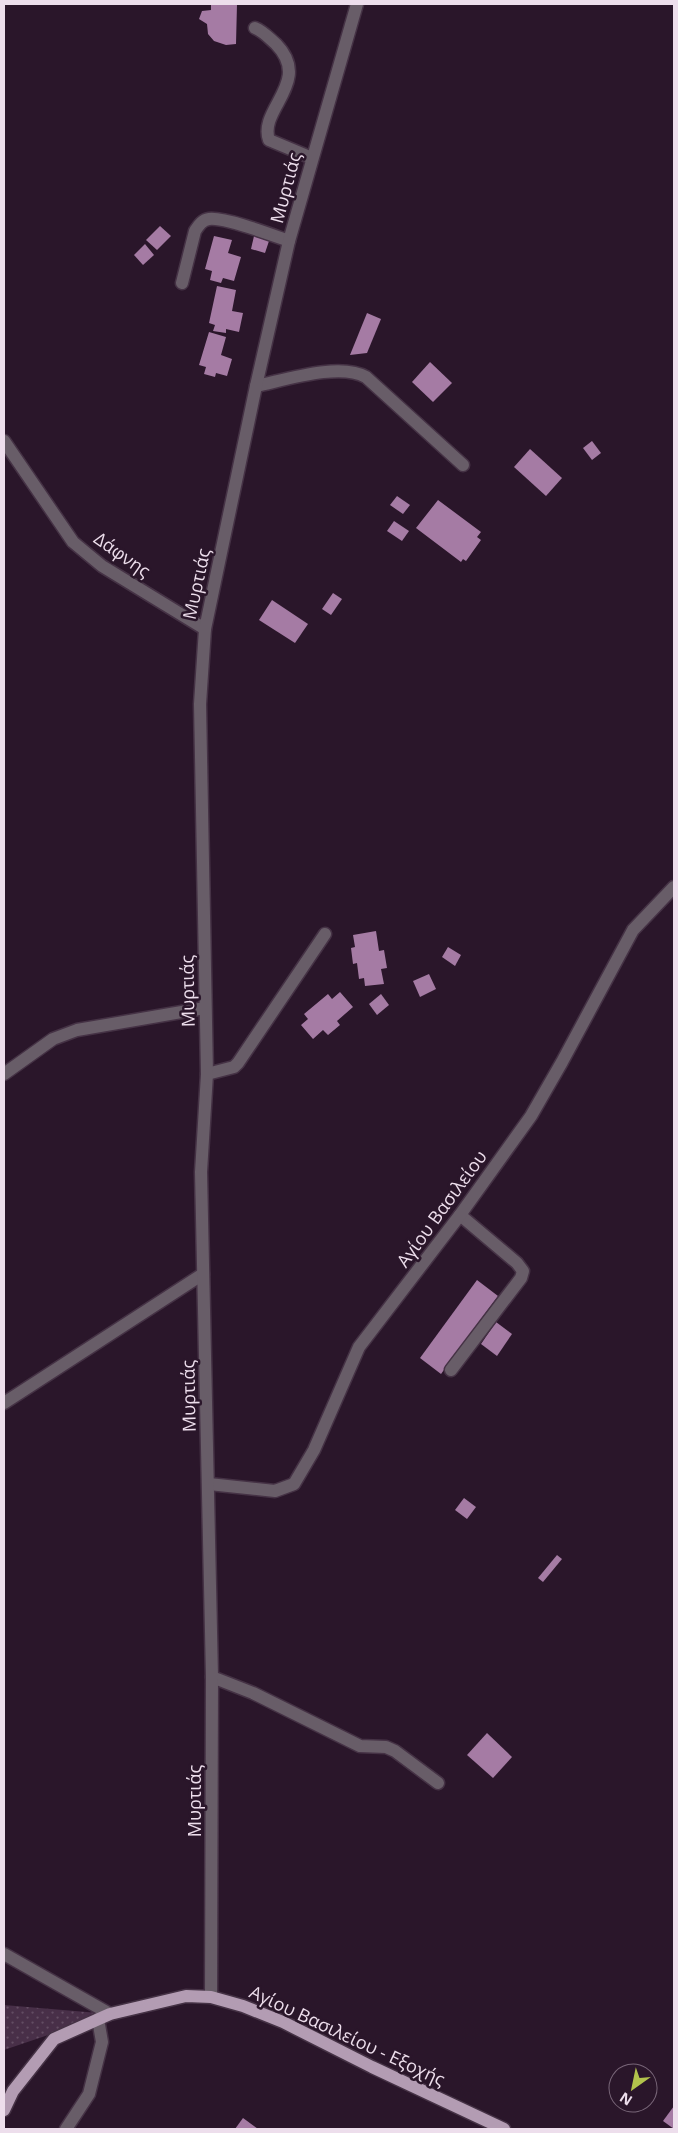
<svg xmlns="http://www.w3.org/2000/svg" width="678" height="2133" viewBox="0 0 678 2133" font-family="'Open Sans',sans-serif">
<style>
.grass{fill:url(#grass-dots)}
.building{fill:#a57ba4}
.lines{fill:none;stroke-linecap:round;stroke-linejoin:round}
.minor-casing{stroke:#453245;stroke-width:15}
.major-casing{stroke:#453245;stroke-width:15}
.minor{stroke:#685d68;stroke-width:12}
.major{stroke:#b39cb3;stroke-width:12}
.labels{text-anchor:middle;stroke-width:5;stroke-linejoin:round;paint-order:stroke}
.street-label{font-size:18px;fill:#eddeec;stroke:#2a162a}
</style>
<defs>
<pattern id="grass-dots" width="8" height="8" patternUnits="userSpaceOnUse" patternTransform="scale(1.25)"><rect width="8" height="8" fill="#482f48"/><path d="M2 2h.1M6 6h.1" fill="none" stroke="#634d63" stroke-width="1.8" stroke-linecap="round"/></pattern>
</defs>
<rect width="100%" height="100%" fill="#2a162a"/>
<!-- grass -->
<polygon class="grass" points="4,2005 110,2014 4,2050"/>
<!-- building -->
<g class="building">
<polygon points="211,4 237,4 236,44 226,45 214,41 208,34 207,24 199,19 202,11 211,10"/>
<polygon points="160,226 171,236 157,250 146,240"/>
<polygon points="214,236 232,240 228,253 241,257 234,281 223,278 221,283 210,280 212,271 205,269"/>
<polygon points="254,236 269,241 265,253 251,249"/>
<polygon points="145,244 154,255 143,265 134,255"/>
<polygon points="217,286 236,290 232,311 243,313 239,332 226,329 226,333 213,331 215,325 209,323"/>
<polygon points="367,313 381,319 367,353 350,355"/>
<polygon points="209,332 226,337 221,355 232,359 227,376 216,373 215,377 204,374 206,367 199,365"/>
<polygon points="430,362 452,383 433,402 412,382"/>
<polygon points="592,441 601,453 592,460 583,448"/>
<polygon points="530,449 562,478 546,496 514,467"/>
<polygon points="397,496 410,505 403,514 390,505"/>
<polygon points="438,500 481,532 477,537 481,540 466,561 463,559 461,562 416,528"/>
<polygon points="394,521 409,531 402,541 387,531"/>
<polygon points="333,593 342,599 331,615 322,609"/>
<polygon points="272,600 308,624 295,643 259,620"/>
<polygon points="376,931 379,951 384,950 387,968 381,969 384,984 365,986 364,978 359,979 357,963 353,964 351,948 355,947 353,935"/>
<polygon points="448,947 461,955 455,966 442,957"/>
<polygon points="429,974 436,989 420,997 413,981"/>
<polygon points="340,992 353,1007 337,1021 340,1025 328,1035 323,1030 313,1039 301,1025 308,1019 304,1014 328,994 332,999"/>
<polygon points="381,994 389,1005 377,1015 369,1004"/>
<polygon points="477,1280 498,1296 441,1374 420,1358"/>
<polygon points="496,1322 512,1334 497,1356 481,1344"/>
<polygon points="464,1498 476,1507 467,1519 455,1510"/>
<polygon points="557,1555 562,1559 543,1582 538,1578"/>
<polygon points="487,1733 512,1757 493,1778 467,1755"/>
<polygon points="674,2106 674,2129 663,2121"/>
<polygon points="243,2118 258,2129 235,2129"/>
</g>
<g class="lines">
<!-- minor casing -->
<g class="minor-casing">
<g id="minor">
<path d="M255,28C263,31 269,38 276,44C313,82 258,109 269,140L312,158"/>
<path d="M182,283L195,231C199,225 202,220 209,219C225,217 272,235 289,241"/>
<path d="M256,386C285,380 340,362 366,377L463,465"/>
<polyline points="4,441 73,542 102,566 205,629"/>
<polyline points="4,1074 53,1039 77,1030 205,1008"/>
<polyline points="207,1074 234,1067 238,1063 325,934"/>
<polyline points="451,1370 521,1278 523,1271 517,1263 460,1215"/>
<polyline points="4,1403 203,1274"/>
<polyline points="209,1484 275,1491 294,1484 314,1450 359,1347 460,1215 531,1116 562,1062 633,930 674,887"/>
<polyline points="212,1677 253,1693 360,1746 386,1747 395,1751 438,1783"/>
<polyline points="4,1954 110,2014"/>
<polyline points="211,1997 212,1677 201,1172 207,1074 200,704 205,629 256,386 289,241 357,4"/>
<polyline points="66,2129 89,2094 102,2042 98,2019"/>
</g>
</g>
<!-- major casing -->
<g class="major-casing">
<polyline id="major" points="4,2110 13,2091 54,2039 110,2014 186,1996 211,1997 243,2006 283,2022 372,2067 504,2129"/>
</g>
<!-- minor -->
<use href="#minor" class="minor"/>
<!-- major -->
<use href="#major" class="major"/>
</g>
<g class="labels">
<!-- street labels -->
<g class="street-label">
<text transform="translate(286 188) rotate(-75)" y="6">Μυρτιάς</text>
<text transform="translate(122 555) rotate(35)" y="6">Δάφνης</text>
<text transform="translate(197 584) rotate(-78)" y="6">Μυρτιάς</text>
<text transform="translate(188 991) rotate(-91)" y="6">Μυρτιάς</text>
<text transform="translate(442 1209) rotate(-54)" y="6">Αγίου Βασιλείου</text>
<text transform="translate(189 1396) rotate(-91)" y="6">Μυρτιάς</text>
<text transform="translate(195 1801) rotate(-90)" y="6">Μυρτιάς</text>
<text transform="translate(347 2036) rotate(25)" y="6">Αγίου Βασιλείου - Εξοχής</text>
</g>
</g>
<!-- border -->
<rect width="678" height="2133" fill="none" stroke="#eddeec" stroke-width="10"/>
<!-- north arrow -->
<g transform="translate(633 2088) rotate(213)"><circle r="24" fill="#2a162a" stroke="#786678"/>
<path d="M0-4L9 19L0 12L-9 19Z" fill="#b2c34c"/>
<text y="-8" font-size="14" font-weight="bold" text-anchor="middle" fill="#eddeec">N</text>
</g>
</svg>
